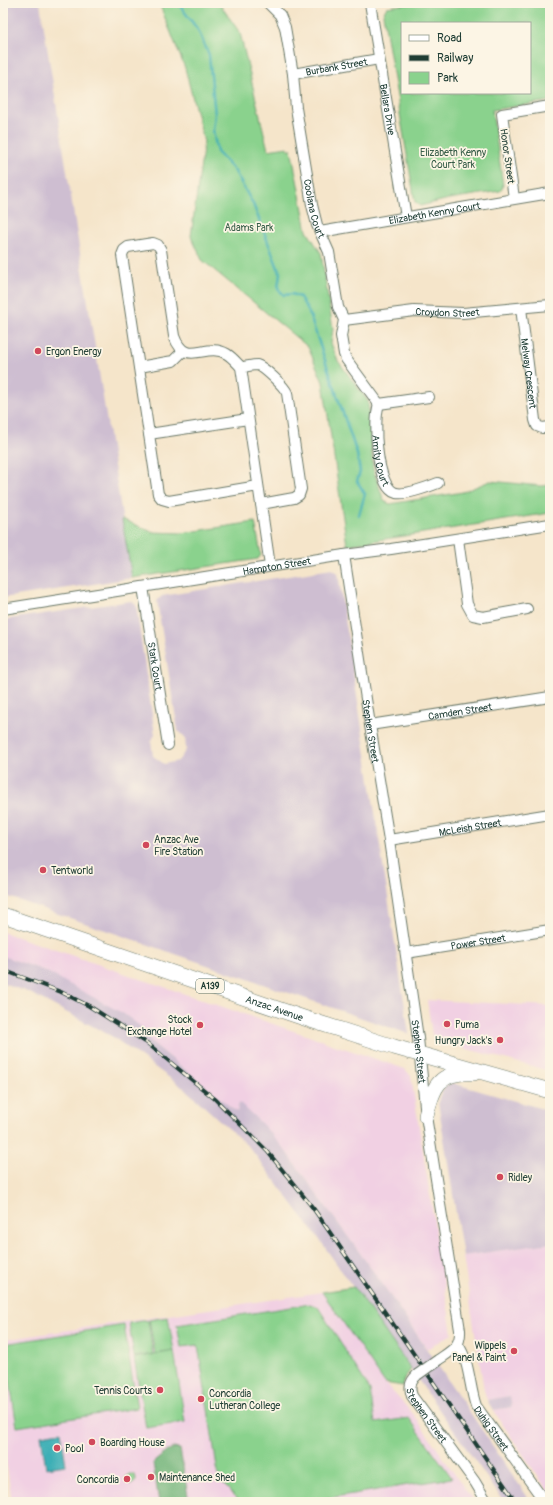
<svg xmlns="http://www.w3.org/2000/svg" width="553" height="1505" viewBox="0 0 553 1505" font-family="Pangolin,sans-serif">
<style>
.built{fill:#f1d0e3}
.industrial{fill:#cebed1}
.green{fill:#8ad28d;stroke:#548860;fill-rule:evenodd}
.forest{fill:#6fb478;stroke:#477856}
.water{fill:#3eafb6;stroke:#2e7675}
.lines{fill:none;stroke-linecap:round;stroke-linejoin:round}
.stream{stroke:#3eafb6;stroke-width:2.5}
.minor-casing{stroke:#6a7868;stroke-width:12}
.highway-casing{stroke:#6a7868;stroke-width:16}
.minor{stroke:#fff;stroke-width:10}
.highway{stroke:#fff;stroke-width:15}
.rail-casing{stroke:#1f3d34;stroke-width:4}
.rail{stroke:#fcf5e5;stroke-width:2.5;stroke-dasharray:8;stroke-linecap:butt}
.minor-bridge-casing{stroke:#6a7868;stroke-width:12;stroke-linecap:butt}
.minor-bridge{stroke:#fff;stroke-width:10}
.poi-dot{fill:#d1495b;stroke:#fcf5e5;stroke-width:1.5}
.labels{text-anchor:middle;stroke-width:3.5;stroke-linejoin:round;paint-order:stroke}
.shield{fill:#fcf5e5;stroke:#617469;stroke-width:1}
.shield-label{font-size:9px;font-weight:bold;fill:#1f3d34}
.street-label{font-size:10px;fill:#1f3d34;stroke:#fcf5e5}
.park-label{font-size:10px;fill:#345b46;stroke:#fcf5e5}
.poi-label{font-size:10px;fill:#1f3d34;stroke:#fcf5e5;text-anchor:start}
</style>
<rect width="100%" height="100%" fill="#fcf5e5"/>
<filter id="ink" filterUnits="userSpaceOnUse"><feTurbulence type="fractalNoise" baseFrequency=".025" numOctaves="2"/><feDisplacementMap in="SourceGraphic" scale="8" xChannelSelector="R" yChannelSelector="G"/><feConvolveMatrix kernelMatrix="1 2 1 2 8 2 1 2 1" color-interpolation-filters="sRGB"/></filter>
<filter id="wash" filterUnits="userSpaceOnUse"><feTurbulence type="fractalNoise" baseFrequency=".012" numOctaves="4" result="noise"/><feDisplacementMap in="SourceGraphic" scale="16" xChannelSelector="R" yChannelSelector="G"/><feGaussianBlur stdDeviation="0.9" result="paint"/><feColorMatrix in="noise" values="0 0 0 0 0 0 0 0 0 0 0 0 0 0 0 0 0 1.4 0 .05"/><feComposite in="paint" operator="in"/></filter>
<g filter="url(#wash)">
<rect width="100%" height="100%" fill="#f5e5ca"/>
<!-- built -->
<g class="built">
<polygon points="3,932 405,1069 411,1076 452,1334 427,1349 381,1282 284,1149 239,1103 237,1112 149,1040 45,971 3,956"/>
<polygon points="427,1000 550,1006 550,1071 437,1041 432,1035"/>
<polygon points="550,1243 550,1494 493,1410 512,1407 510,1396 487,1400 484,1390 463,1256"/>
<polygon points="322,1292 385,1383 414,1415 474,1502 12,1502 3,1439 3,1340"/>
</g>
<!-- industrial -->
<g class="industrial">
<polygon points="3,3 40,3 132,578 3,598"/>
<polygon points="332,569 338,573 409,1034 3,895 3,620 131,601 136,605 155,735 151,741 153,756 164,764 178,761 186,750 185,737 178,731 157,601 162,596"/>
<polygon points="3,956 45,971 124,1014 152,1035 149,1040 237,1112 239,1102 263,1125 284,1149 381,1282 531,1502 504,1502 317,1236 250,1148 185,1089 113,1037 30,993 3,983"/>
<polygon points="452,1083 550,1111 550,1243 463,1256 438,1102 440,1095 445,1087"/>
<polygon points="510,1396 512,1407 493,1410 487,1400"/>
</g>
<!-- green -->
<g class="green">
<polygon points="159,3 219,3 240,33 268,150 288,147 288,150 291,149 307,231 321,253 333,329 331,343 338,361 368,401 373,469 384,501 390,504 463,492 490,481 542,486 550,485 550,513 347,545 323,382 308,347 202,260 191,236 204,142 185,68"/>
<path d="M415,3H550V101L492,110L503,185L502,189L500,191L449,199L420,206L415,202L383,14L387,7ZM402,23H530V93H402Z"/>
<polygon points="122,519 152,532 182,533 255,522 261,555 258,559 132,578"/>
<polygon points="354,1287 411,1369 404,1379 403,1386 385,1383 322,1292"/>
<polygon points="310,1304 318,1307 370,1390 375,1423 409,1418 452,1478 303,1502 241,1502 219,1480 198,1345 181,1347 177,1325"/>
<polygon points="168,1317 174,1351 155,1354 149,1320"/>
<polygon points="148,1320 153,1354 134,1357 129,1323"/>
<polygon points="124,1325 137,1408 17,1427 4,1344"/>
<polygon points="174,1351 185,1422 146,1428 134,1358"/>
<circle cx="131" cy="1479" r="5"/>
</g>
<!-- forest -->
<polygon class="forest" points="173,1448 180,1449 189,1502 159,1502 153,1463 167,1451"/>
<!-- water -->
<polygon class="water" points="61,1432 66,1465 46,1468 41,1435"/>
<g class="lines">
<!-- stream -->
<g class="stream">
<polyline points="178,3 198,30 209,55 215,115 213,130 217,152 234,170 253,204 280,273 278,289 284,295 292,294 300,297 308,311"/>
<polyline points="309,313 357,454 360,472 357,481 365,494 359,515"/>
</g>
</g>
</g>
<g filter="url(#ink)">
<g class="lines">
<!-- minor casing -->
<g class="minor-casing">
<g id="minor">
<path id="s1" d="M268,3L280,15L285,27L293,74L296,108L312,205L317,225L329,252L338,307L344,320L341,336L344,354L346,359L379,404"/>
<path id="s2" d="M370,3L406,217"/>
<path id="s3" d="M293,74L379,59"/>
<polyline points="514,198 502,114 550,106"/>
<path id="s4" d="M320,232L550,193"/>
<path id="s5" d="M521,308L535,420L537,426L542,428L550,427"/>
<path id="s6" d="M344,320L414,311L463,313L550,305"/>
<polyline points="139,367 173,361 183,351"/>
<path d="M241,367C245,367 252,365 257,365C264,367 284,386 287,393L301,489L299,495L294,498L261,504"/>
<path id="s7" d="M379,404C373,420 376,488 396,493C406,495 428,487 438,483"/>
<polyline points="379,404 429,397"/>
<polyline points="149,434 248,419"/>
<path d="M258,486L169,501L162,499L158,494L122,255L124,250L128,247L153,243L158,245L161,250L174,336C186,369 205,341 227,354C232,357 237,363 241,367L270,566"/>
<polyline points="458,539 467,604 473,615 483,617 527,609"/>
<path id="s8" d="M344,555L370,725L389,840L418,1038L426,1116L460,1330C461,1347 451,1351 438,1360"/>
<path id="s9" d="M143,587L168,745"/>
<path id="s10" d="M3,609L344,555L391,549L550,524"/>
<path id="s11" d="M370,725L550,697"/>
<path id="s12" d="M389,840L550,814"/>
<path id="s13" d="M406,953L550,930"/>
<path id="s14" d="M458,1345C470,1362 469,1386 476,1406L545,1502"/>
<path id="s15" d="M417,1375C410,1382 409,1387 412,1396L475,1482L487,1502"/>
</g>
</g>
<!-- highway casing -->
<g class="highway-casing">
<g id="highway">
<path id="s16" d="M3,915L304,1018L394,1047L550,1091"/>
<path d="M426,1116C433,1086 439,1071 474,1073"/>
</g>
</g>
<!-- minor -->
<use href="#minor" class="minor"/>
<!-- highway -->
<use href="#highway" class="highway"/>
<!-- rail casing -->
<g class="rail-casing">
<polyline id="rail" points="3,970 61,992 89,1006 147,1043 215,1099 267,1151 313,1208 516,1502"/>
</g>
<!-- rail -->
<use href="#rail" class="rail"/>
<!-- minor-bridge casing -->
<g class="minor-bridge-casing">
<polyline id="minor-bridge" points="417,1375 438,1360"/>
</g>
<!-- minor-bridge -->
<use href="#minor-bridge" class="minor-bridge"/>
</g>
</g>
<!-- markers -->
<g class="poi-dot">
<circle cx="38" cy="351" r="4"/>
<circle cx="146" cy="845" r="4"/>
<circle cx="43" cy="870" r="4"/>
<circle cx="447" cy="1024" r="4"/>
<circle cx="200" cy="1025" r="4"/>
<circle cx="500" cy="1040" r="4"/>
<circle cx="500" cy="1177" r="4"/>
<circle cx="514" cy="1351" r="4"/>
<circle cx="160" cy="1390" r="4"/>
<circle cx="201" cy="1399" r="4"/>
<circle cx="92" cy="1442" r="4"/>
<circle cx="57" cy="1448" r="4"/>
<circle cx="151" cy="1477" r="4"/>
<circle cx="127" cy="1479" r="4"/>
</g>
<g class="labels">
<!-- shield labels -->
<rect class="shield" x="196" y="979" width="28" height="14" rx="3"/>
<g class="shield-label">
<text x="210" y="989">A139</text>
</g>
<!-- street labels -->
<g class="street-label">
<text dy="4" stroke="none"><textPath href="#s3" startOffset="44">Burbank Street</textPath></text>
<text dy="4" stroke="none"><textPath href="#s2" startOffset="108">Bellara Drive</textPath></text>
<text transform="translate(508 156) rotate(82)" y="4">Honor Street</text>
<text dy="4" stroke="none"><textPath href="#s1" startOffset="214">Coolana Court</textPath></text>
<text dy="4" stroke="none"><textPath href="#s4" startOffset="116">Elizabeth Kenny Court</textPath></text>
<text dy="4" stroke="none"><textPath href="#s6" startOffset="104">Croydon Street</textPath></text>
<text dy="4" stroke="none"><textPath href="#s5" startOffset="66">Melway Crescent</textPath></text>
<text dy="4" stroke="none"><textPath href="#s7" startOffset="57">Amity Court</textPath></text>
<text dy="4" stroke="none"><textPath href="#s10" startOffset="277">Hampton Street</textPath></text>
<text dy="4" stroke="none"><textPath href="#s9" startOffset="80">Stark Court</textPath></text>
<text dy="4" stroke="none"><textPath href="#s11" startOffset="91">Camden Street</textPath></text>
<text dy="4" stroke="none"><textPath href="#s8" startOffset="178">Stephen Street</textPath></text>
<text dy="4" stroke="none"><textPath href="#s12" startOffset="82">McLeish Street</textPath></text>
<text dy="4" stroke="none"><textPath href="#s13" startOffset="73">Power Street</textPath></text>
<text dy="4" stroke="none"><textPath href="#s16" startOffset="287">Anzac Avenue</textPath></text>
<text dy="4" stroke="none"><textPath href="#s8" startOffset="502">Stephen Street</textPath></text>
<text dy="4" stroke="none"><textPath href="#s15" startOffset="47">Stephen Street</textPath></text>
<text dy="4" stroke="none"><textPath href="#s14" startOffset="91">Duhig Street</textPath></text>
</g>
<!-- park labels -->
<g class="park-label">
<text x="453" y="156">Elizabeth Kenny<tspan x="453" dy="12">Court Park</tspan></text>
<text x="249" y="231">Adams Park</text>
</g>
<!-- poi labels -->
<g class="poi-label">
<text x="46" y="355">Ergon Energy</text>
<text x="154" y="843">Anzac Ave<tspan x="154" dy="12">Fire Station</tspan></text>
<text x="51" y="874">Tentworld</text>
<text x="192" y="1023" text-anchor="end">Stock<tspan x="192" dy="12">Exchange Hotel</tspan></text>
<text x="455" y="1028">Puma</text>
<text x="492" y="1044" text-anchor="end">Hungry Jack's</text>
<text x="508" y="1181">Ridley</text>
<text x="506" y="1349" text-anchor="end">Wippels<tspan x="506" dy="12">Panel &amp; Paint</tspan></text>
<text x="152" y="1394" text-anchor="end">Tennis Courts</text>
<text x="209" y="1397">Concordia<tspan x="209" dy="12">Lutheran College</tspan></text>
<text x="100" y="1446">Boarding House</text>
<text x="65" y="1452">Pool</text>
<text x="159" y="1481">Maintenance Shed</text>
<text x="119" y="1483" text-anchor="end">Concordia</text>
</g>
</g>
<!-- margin -->
<rect width="553" height="1505" fill="none" stroke="#fcf5e5" stroke-width="16"/>
<!-- legend -->
<rect x="401" y="22" width="130" height="72" fill="#fcf5e5" stroke="#a4ab9e"/>
<rect x="409" y="35" width="20" height="6" fill="#ffffff" stroke="#a4ab9e"/>
<text x="437" y="42" font-size="12" fill="#1f3d34">Road</text>
<rect x="409" y="55" width="20" height="6" fill="#1f3d34" stroke="#a4ab9e"/>
<text x="437" y="62" font-size="12" fill="#1f3d34">Railway</text>
<rect x="409" y="72" width="20" height="12" fill="#8ad28d" stroke="#a4ab9e"/>
<text x="437" y="82" font-size="12" fill="#1f3d34">Park</text>
</svg>
